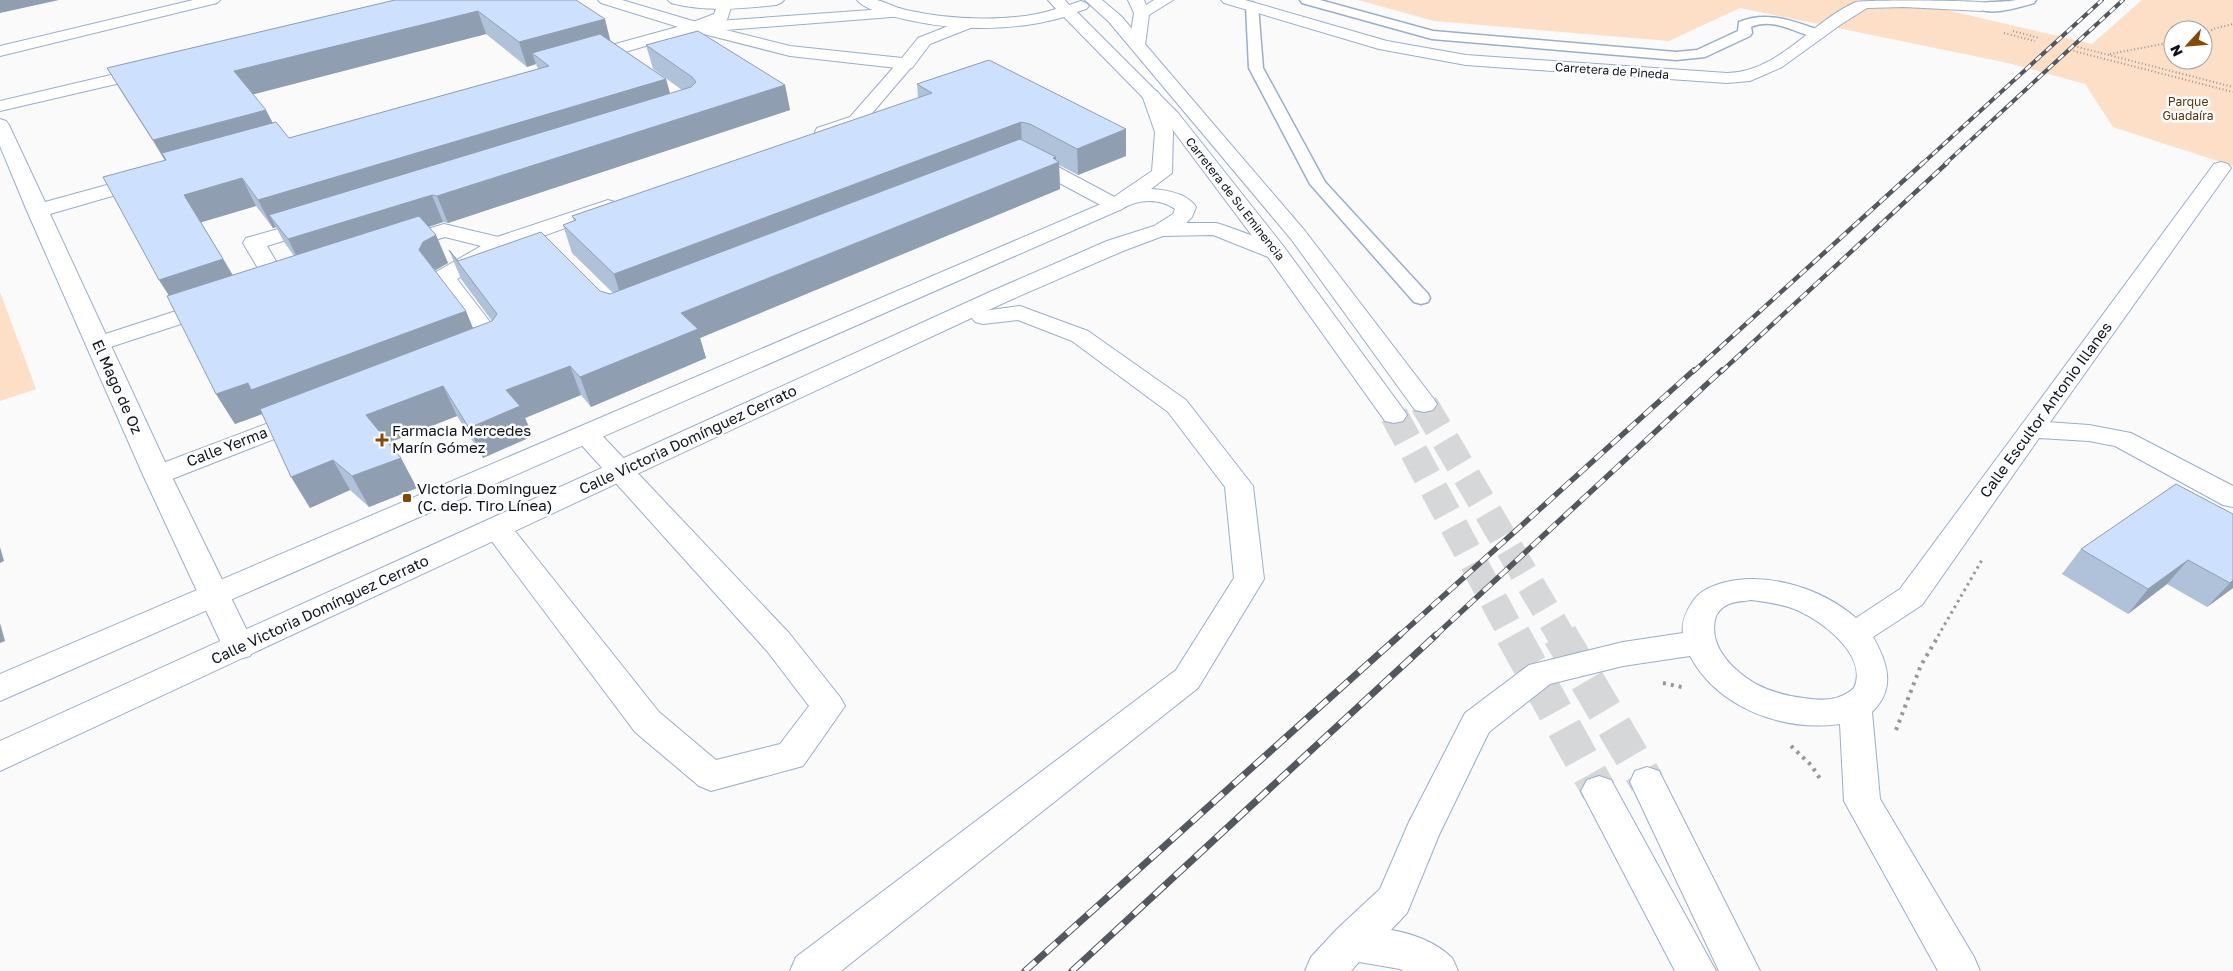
<svg xmlns="http://www.w3.org/2000/svg" width="2233" height="971" viewBox="0 0 2233 971" font-family="'Golos Text',sans-serif">
<style>
.green{fill:#fddec7;fill-rule:evenodd}
.lines{fill:none;stroke-linecap:round;stroke-linejoin:round}
.primary-tunnel-far1{stroke:#d6d7d9;stroke-width:28;stroke-dasharray:28 14;stroke-linecap:butt}
.primary-tunnel{stroke:#d6d7d9;stroke-width:35;stroke-dasharray:35 18;stroke-linecap:butt}
.service-casing{stroke:#9aaec8;stroke-width:3}
.pedestrian-casing{stroke:#9aaec8;stroke-width:2}
.minor-casing{stroke:#9aaec8;stroke-width:2}
.tertiary-casing{stroke:#9aaec8;stroke-width:2}
.secondary-casing{stroke:#9aaec8;stroke-width:2}
.primary-casing{stroke:#9aaec8;stroke-width:2}
.path-far2{stroke:#95979b;stroke-width:2;stroke-dasharray:1 2.5;stroke-linecap:butt}
.path-far1{stroke:#95979b;stroke-width:3;stroke-dasharray:2.5 4;stroke-linecap:butt}
.path{stroke:#95979b;stroke-width:4;stroke-dasharray:3 5;stroke-linecap:butt}
.service{fill:#fff;fill-rule:evenodd}
.pedestrian{fill:#fff;fill-rule:evenodd}
.minor{fill:#fff;fill-rule:evenodd}
.tertiary{fill:#fff;fill-rule:evenodd}
.secondary{fill:#fff;fill-rule:evenodd}
.primary{fill:#fff;fill-rule:evenodd}
.rail-far3-casing{stroke:#53585f;stroke-width:4}
.rail-far2-casing{stroke:#53585f;stroke-width:4.5}
.rail-far1-casing{stroke:#53585f;stroke-width:5.5}
.rail-casing{stroke:#53585f;stroke-width:7}
.rail-far3{stroke:#fff;stroke-width:2.5;stroke-dasharray:7;stroke-linecap:butt}
.rail-far2{stroke:#fff;stroke-width:3;stroke-dasharray:9;stroke-linecap:butt}
.rail-far1{stroke:#fff;stroke-width:4;stroke-dasharray:11;stroke-linecap:butt}
.rail{stroke:#fff;stroke-width:5;stroke-dasharray:14;stroke-linecap:butt}
.wall{fill:#b0c2da;fill-rule:evenodd}
.shaded-wall{fill:#909eb2}
.building{fill:#cde1fe;stroke:#909eb2}
.poi-dot{fill:#854904;stroke:#fff;stroke-width:2}
.labels{text-anchor:middle;stroke-width:5;stroke-linejoin:round;paint-order:stroke}
.far-street-label{font-size:12px;fill:#0c131c;stroke:#fff}
.far-park-label{font-size:12px;fill:#5a330c;stroke:#fff}
.street-label{font-size:15px;fill:#0c131c;stroke:#fff}
.poi-label{font-size:15px;fill:#0c131c;stroke:#fff;text-anchor:start}
</style>
<rect width="100%" height="100%" fill="#fafafa"/>
<!-- green -->
<g class="green">
<path d="M1358,0H1904L2092,44L2142,0H2233V166L2113,127L2085,84L2008,63L1740,8L1669,41L1434,21ZM2173,30H2203V60H2173Z"/>
<polygon points="0,292 36,389 0,401"/>
</g>
<g class="lines">
<!-- primary-tunnel-far1 -->
<g class="primary-tunnel-far1">
<polyline points="1424,404 1561,636"/>
<polyline points="1394,415 1513,636"/>
</g>
<!-- primary-tunnel -->
<g class="primary-tunnel">
<polyline points="1513,635 1599,791"/>
<polyline points="1560,635 1647,782"/>
</g>
<!-- service casing -->
<g class="service-casing">
<g id="service">
<path d="M1300,0H1320L1433,31L1676,52L1697,50L1738,31L1739,22C1768,10 1794,22 1822,31L1824,34L1817,38C1796,33 1773,17 1751,27L1752,33L1750,36L1705,57L1676,60L1432,39L1302,3Z"/>
<path d="M2016,0H2036L2034,3C2020,7 1986,18 1975,6C1981,0 2005,3 2016,0Z"/>
<polygon points="1252,2 1258,6 1263,68 1325,182 1428,294 1430,298 1428,302 1421,304 1414,302 1310,184 1249,68 1246,6"/>
</g>
</g>
<!-- pedestrian casing -->
<g class="pedestrian-casing">
<g id="pedestrian">
<polygon points="1027,152 1034,154 1122,201 1125,205 1122,209 1115,211 1108,209 1020,162 1017,158 1020,154"/>
<polygon points="2221,162 2228,164 2231,168 2041,435 2032,437 2023,435 2019,429 2023,423 2214,164"/>
<polygon points="317,218 324,220 327,224 324,228 267,246 290,285 287,290 279,292 271,290 243,243 246,238"/>
<path d="M444,224L507,239L510,244L507,249L457,279L507,344C500,354 485,356 475,353L471,348L475,343L480,341L433,277L436,272L481,246L445,237L399,251L391,250L388,245L391,240Z"/>
<polygon points="213,299 221,301 224,306 221,311 98,351 90,349 86,344 90,339"/>
<polygon points="1020,306 1088,331 1186,400 1253,486 1264,579 1198,688 841,971 790,971 796,957 1176,670 1234,578 1225,487 1168,412 1072,341 1018,320 983,324 975,322 971,317 975,312"/>
<polygon points="306,409 315,411 319,417 315,423 167,481 157,484 147,481 143,475 147,469"/>
</g>
</g>
<!-- minor casing -->
<g class="minor-casing">
<g id="minor">
<path d="M1221,0H1245L1387,41L1466,55L1727,73C1779,72 1812,21 1856,2C1868,0 1972,0 1986,3L1989,6L1986,9L1981,11L1904,7L1867,8L1840,25L1782,67L1750,81L1727,83L1466,65L1379,49L1224,3Z"/>
<polygon points="719,1 729,1 732,4 727,20 700,30 591,62 579,62 577,58 579,54 688,24 714,14"/>
<polygon points="906,59 912,60 914,64 862,125 824,138 817,136 815,132 817,128 850,117 900,60"/>
<polygon points="149,66 155,67 158,71 155,75 0,111 0,101"/>
<polygon points="0,119 6,121 9,125 45,202 147,174 154,176 157,180 154,184 50,214 171,475 255,647 250,656 239,659 228,656 223,647 143,475 27,211 0,146"/>
<polygon points="608,200 615,202 618,206 615,210 507,249 499,250 491,249 488,244 491,239"/>
<path d="M2032,421L2089,425L2131,433L2233,486V507L2223,505L2115,446L2089,441L2039,438L1922,605L1873,637C1888,663 1896,689 1872,712L1880,799L1974,957L1980,971H1938L1844,801L1840,724C1783,732 1718,708 1690,656L1623,666L1550,684L1489,732L1439,835L1407,913L1391,930C1411,933 1436,942 1451,957C1454,960 1456,967 1458,971H1404L1400,969L1359,962L1351,971H1305L1311,957L1337,929L1380,889L1409,822L1465,713L1529,665L1623,642L1683,633C1681,621 1687,610 1693,601C1701,590 1710,587 1722,583C1766,571 1822,588 1856,618L1900,589L2023,423ZM1752,600C1766,602 1781,604 1794,609C1820,619 1869,655 1854,688C1840,701 1822,701 1804,698C1787,696 1771,692 1756,684C1734,671 1709,648 1715,620C1716,613 1722,607 1729,604C1736,601 1745,601 1752,600Z"/>
<polygon points="586,426 595,428 789,633 840,697 845,706 803,766 711,791 699,786 635,732 487,535 483,528 487,521 497,518 507,521 659,712 716,760 780,744 809,706 767,651 577,440 573,434 577,428"/>
</g>
</g>
<!-- tertiary casing -->
<g class="tertiary-casing">
<g id="tertiary">
<polygon points="193,0 220,0 217,3 0,56 0,46"/>
<polygon points="598,0 622,0 710,26 712,23 718,21 899,8 904,10 907,13 904,16 726,30 790,46 902,58 918,38 966,19 978,19 980,22 978,25 930,44 912,68 906,69 790,56 688,30 601,3"/>
<path d="M668,0H784L781,3L776,5C741,9 705,12 671,3Z"/>
<path d="M1151,90L1157,91L1160,95L1173,132L1172,173L1151,189C1167,190 1187,193 1196,207L1192,217L1186,223H1216L1223,225L1284,247L1287,252L1284,257L1276,258L1268,257L1213,235L1163,236L1123,251L1008,301L0,771V741L992,291L1107,241L1154,226L1173,214L1175,209C1159,198 1138,199 1122,209L0,701V674L1108,201L1152,171L1155,132L1142,95L1145,91Z"/>
</g>
</g>
<!-- secondary casing -->
<g class="secondary-casing">
<polygon id="secondary" points="1128,0 1144,0 1146,5 1154,0 1173,0 1149,15 1145,45 1143,48 1131,48 1129,45 1134,13"/>
</g>
<!-- primary casing -->
<g class="primary-casing">
<g id="primary">
<path d="M857,0C863,0 871,0 877,0C886,2 896,8 906,10C950,20 1013,23 1056,9L1048,0H1065L1069,5L1081,1L1086,3L1089,6L1086,9L1077,12L1178,113L1284,247L1403,409L1407,415L1403,421L1394,423L1385,421L1268,257L1166,121L1064,17C1009,33 943,31 888,15C879,12 863,8 857,0Z"/>
<polygon points="1085,0 1102,0 1121,16 1305,231 1433,398 1437,404 1433,410 1424,412 1415,410 1291,239 1109,22"/>
<polygon points="1647,767 1659,771 1760,971 1719,971 1630,782 1635,771"/>
<polygon points="1599,776 1611,780 1716,971 1675,971 1581,791 1587,780"/>
</g>
</g>
<!-- path-far2 -->
<g class="path-far2">
<polyline points="2013,31 2039,38"/>
<polyline points="2004,33 2035,41"/>
<polyline points="2203,37 2213,29 2233,24"/>
<polyline points="2074,46 2233,87"/>
<polyline points="2070,50 2233,92"/>
<polyline points="2110,54 2173,42"/>
</g>
<!-- path-far1 -->
<polyline class="path-far1" points="1938,636 1982,560"/>
<!-- path -->
<g class="path">
<polyline points="1663,683 1686,688"/>
<polyline points="1896,730 1921,665 1939,635"/>
<polyline points="1791,746 1811,765 1821,780"/>
</g>
<!-- service -->
<use href="#service" class="service"/>
<!-- pedestrian -->
<use href="#pedestrian" class="pedestrian"/>
<!-- minor -->
<use href="#minor" class="minor"/>
<!-- tertiary -->
<use href="#tertiary" class="tertiary"/>
<!-- secondary -->
<use href="#secondary" class="secondary"/>
<!-- primary -->
<use href="#primary" class="primary"/>
<!-- rail-far3 casing -->
<g class="rail-far3-casing">
<g id="rail-far3">
<polyline points="1922,164 2102,0"/>
<polyline points="1945,164 2123,0"/>
</g>
</g>
<!-- rail-far2 casing -->
<g class="rail-far2-casing">
<g id="rail-far2">
<polyline points="1693,372 1923,163"/>
<polyline points="1721,372 1947,163"/>
</g>
</g>
<!-- rail-far1 casing -->
<g class="rail-far1-casing">
<g id="rail-far1">
<polyline points="1399,636 1694,370"/>
<polyline points="1435,636 1722,370"/>
</g>
</g>
<!-- rail casing -->
<g class="rail-casing">
<g id="rail">
<polyline points="1025,971 1400,635"/>
<polyline points="1072,971 1436,635"/>
</g>
</g>
<!-- rail-far3 -->
<use href="#rail-far3" class="rail-far3"/>
<!-- rail-far2 -->
<use href="#rail-far2" class="rail-far2"/>
<!-- rail-far1 -->
<use href="#rail-far1" class="rail-far1"/>
<!-- rail -->
<use href="#rail" class="rail"/>
</g>
<!-- wall -->
<g class="wall">
<path d="M395,0H576L611,41L666,79L670,94L682,90L653,69L646,45L785,85L790,110L448,223L443,222L429,227L436,235L448,263L435,271L473,328L492,321L461,279L449,250L458,261L610,294L613,293L572,253L563,225L574,221L572,216L918,98L917,84L1126,129V156L1078,175L1059,165L1060,189L700,338L706,358L591,407L581,395L525,418L533,436L483,458L457,416L389,443L417,488L369,507L350,490L310,508L262,414L235,424L216,394L169,295L159,280L165,160L122,93L107,68ZM486,34L527,67L536,64L538,69L289,138L273,123L253,94ZM256,206L273,228L276,227L284,242L294,256L233,275L201,222Z"/>
<polygon points="2176,484 2233,588 2207,607 2167,584 2128,614 2062,574 2081,549"/>
</g>
<!-- shaded-wall -->
<g class="shaded-wall">
<polygon points="0,0 59,0 0,13"/>
<polygon points="478,11 486,34 247,96 234,71"/>
<polygon points="605,19 611,43 532,53 536,64 527,67 519,42"/>
<polygon points="666,79 673,104 269,215 276,227 273,228 258,200"/>
<polygon points="785,85 790,110 448,223 437,196"/>
<polygon points="266,110 279,135 162,153 169,166 168,166 153,140"/>
<polygon points="1021,122 1022,148 623,303 614,274"/>
<polygon points="1126,129 1126,156 1078,175 1077,149"/>
<polygon points="1056,157 1056,163 1059,162 1060,189 700,338 706,358 591,407 580,377 681,313"/>
<polygon points="242,178 256,206 199,223 184,195"/>
<polygon points="432,195 443,222 302,267 288,239"/>
<polygon points="436,235 448,263 435,270 419,250 423,242"/>
<polygon points="223,259 240,288 177,308 159,280"/>
<polygon points="466,311 478,340 265,413 235,424 216,394 248,383"/>
<polygon points="570,366 581,395 525,418 533,436 483,458 469,428 506,390"/>
<polygon points="443,386 457,416 382,445 366,415"/>
<polygon points="401,458 417,488 369,507 352,476"/>
<polygon points="333,460 350,490 310,508 291,477"/>
<polygon points="0,547 4,561 0,563"/>
<polygon points="2188,560 2167,584 2128,614 2148,589"/>
<polygon points="2233,580 2233,588 2207,607 2230,583"/>
<polygon points="0,623 5,641 0,643"/>
</g>
<!-- building -->
<g class="building">
<polygon points="395,0 576,0 605,19 519,42 478,11 234,71 266,110 153,140 107,68"/>
<polygon points="698,31 785,85 437,196 432,195 288,239 269,215 691,87 696,82 692,77 646,45"/>
<polygon points="600,34 666,79 258,200 242,178 184,195 223,259 159,280 103,177 166,160 162,153 276,122 289,138 549,66 532,53"/>
<polygon points="989,60 1126,129 1077,149 1030,124 1021,122 614,274 563,225 576,220 572,216 932,93 917,84"/>
<polygon points="1020,139 1056,157 1053,158 1059,162 681,313 698,329 580,377 570,366 506,390 520,406 469,428 443,386 366,415 401,458 352,476 333,460 291,477 260,409 492,321 497,314 449,250 458,261 541,232 600,291 610,294"/>
<polygon points="419,216 436,235 423,242 419,250 466,311 251,390 248,383 216,394 167,296"/>
<polygon points="2176,484 2233,514 2233,580 2230,583 2188,560 2148,589 2081,549"/>
</g>
<!-- markers -->
<g class="poi-dot">
<path d="M379.5 432.5h5v5h5v5h-5v5h-5v-5h-5v-5h5z"/>
<rect x="402" y="493" width="10" height="10" rx="2.5"/>
</g>
<g class="labels">
<!-- far-street labels -->
<g class="far-street-label">
<text transform="translate(1612 71) rotate(4)" y="4">Carretera de Pineda</text>
<text transform="translate(1235 199) rotate(52)" y="4">Carretera de Su Eminencia</text>
</g>
<!-- far-park labels -->
<g class="far-park-label">
<text x="2188" y="106">Parque<tspan x="2188" dy="14">Guadaíra</tspan></text>
</g>
<!-- street labels -->
<g class="street-label">
<text transform="translate(117 387) rotate(66)" y="5">El Mago de Oz</text>
<text transform="translate(2046 410) rotate(-54)" y="5">Calle Escultor Antonio Illanes</text>
<text transform="translate(688 440) rotate(-25)" y="5">Calle Victoria Domínguez Cerrato</text>
<text transform="translate(227 447) rotate(-21)" y="5">Calle Yerma</text>
<text transform="translate(320 610) rotate(-25)" y="5">Calle Victoria Domínguez Cerrato</text>
</g>
<!-- poi labels -->
<g class="poi-label">
<text x="392" y="436">Farmacia Mercedes<tspan x="392" dy="17">Marín Gómez</tspan></text>
<text x="417" y="494">Victoria Dominguez<tspan x="417" dy="17">(C. dep. Tiro Línea)</tspan></text>
</g>
</g>
<!-- north arrow -->
<g transform="translate(2188 45) rotate(244)"><circle r="24" fill="#ffffff" stroke="#9ea1a4"/>
<path d="M0-4L9 19L0 12L-9 19Z" fill="#854904"/>
<text y="-8" font-size="14" font-weight="bold" text-anchor="middle" fill="#0c131c">N</text>
</g>
</svg>
